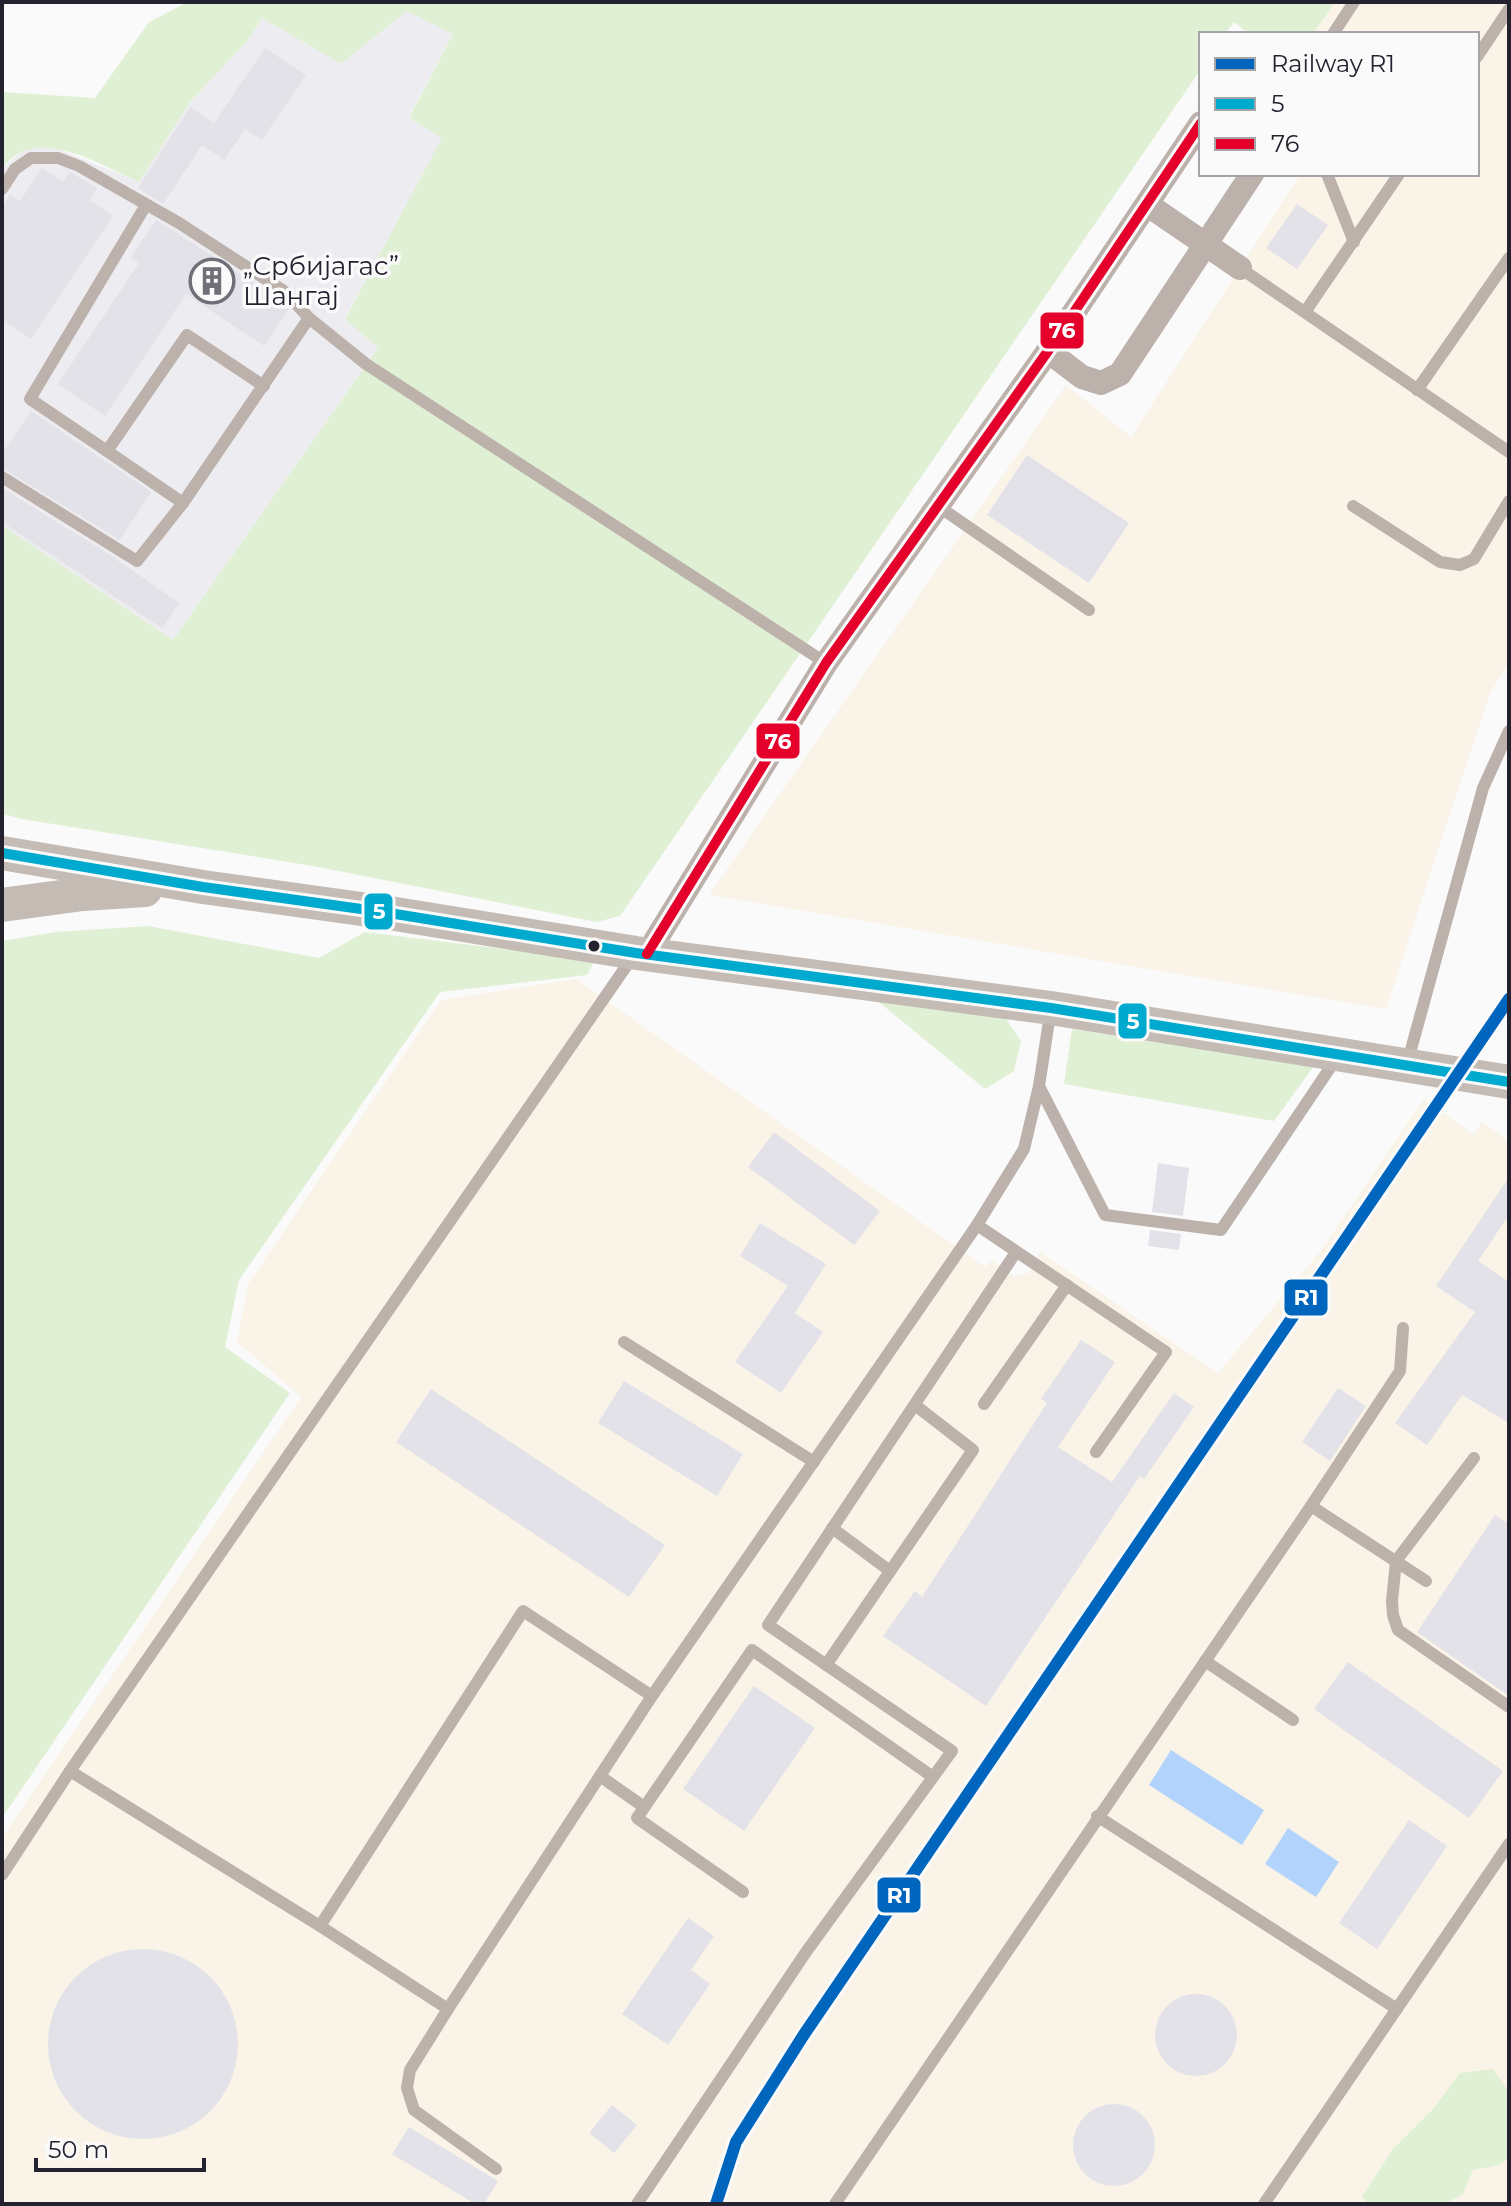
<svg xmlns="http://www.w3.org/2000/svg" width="1511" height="2206" viewBox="0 0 1511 2206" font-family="Montserrat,sans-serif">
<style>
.built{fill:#edecf1}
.industrial{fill:#faf4e8}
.green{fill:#e0f0d4}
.water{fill:#b2d3fb}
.building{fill:#e3e2e9}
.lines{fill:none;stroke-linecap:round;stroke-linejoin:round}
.lane{stroke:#bdb2ab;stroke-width:12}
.street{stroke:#bdb2ab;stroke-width:24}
.secondary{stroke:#c4bbb5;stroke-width:34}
.bus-1-casing{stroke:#fafafa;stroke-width:16}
.bus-2-casing{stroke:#fafafa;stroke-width:16}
.bus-1{stroke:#00a9ce;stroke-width:10}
.bus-2{stroke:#e4002b;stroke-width:10}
.rail-1-casing{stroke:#fafafa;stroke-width:18}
.rail-1{stroke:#0065bd;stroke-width:12}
.bus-dot{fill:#25222f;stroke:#fafafa;stroke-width:3}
.labels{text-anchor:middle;stroke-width:7;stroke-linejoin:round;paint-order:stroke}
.poi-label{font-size:26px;fill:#25222f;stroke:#fafafa;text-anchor:start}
.line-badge{stroke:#fafafa;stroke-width:3}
.badge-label{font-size:22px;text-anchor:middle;font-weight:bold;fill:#fff}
</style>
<rect width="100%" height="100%" fill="#fafafa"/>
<!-- built -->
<polygon class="built" points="407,11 453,34 409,117 443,138 345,318 378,348 173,640 2,525 2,169 25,148 43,146 61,150 139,182 191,101 249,39 262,18 341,64"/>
<!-- industrial -->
<g class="industrial">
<polygon points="1335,2 1509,2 1509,663 1490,693 1386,1009 709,895 1066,385 1131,437 1298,178 1297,174 1477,174 1477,34 1313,34"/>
<polygon points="576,979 985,1267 992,1260 1014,1276 1029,1273 1040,1252 1218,1373 1320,1252 1424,1099 1473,1134 1482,1122 1509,1141 1509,2204 2,2204 2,1838 301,1397 237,1342 248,1284 441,1000"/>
</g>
<!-- green -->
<g class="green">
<path d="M188,2H1335L1313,34H1249L1234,22L1225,34H1201V69L620,916L597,922L313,866L22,819L2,814V525L173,640L378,348L345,319L442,138L409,118L453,34L407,11L341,64L262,18L249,39L191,101L139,182C100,165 34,122 2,169V92L95,98L149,22Z"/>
<polygon points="148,926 319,958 365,932 595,960 587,975 440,992 239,1280 225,1347 290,1393 2,1818 2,941 55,932"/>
<polygon points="875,999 1004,1016 1021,1041 1014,1071 985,1089"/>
<polygon points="1072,1029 1314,1066 1274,1121 1064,1084"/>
<polygon points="1493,2069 1509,2092 1509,2158 1499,2165 1473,2170 1463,2194 1445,2204 1368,2204 1362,2197 1393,2149 1434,2108 1460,2073"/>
</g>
<!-- water -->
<g class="water">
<polygon points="1171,1750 1264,1810 1242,1845 1149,1785"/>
<polygon points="1288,1828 1339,1862 1316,1897 1265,1864"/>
</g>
<!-- building -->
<g class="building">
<polygon points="265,48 306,75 262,140 245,129 224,160 202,145 163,204 138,188 190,107 214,123"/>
<polygon points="42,168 63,182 70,172 97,188 90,200 113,216 31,339 2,320 2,207 10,195 20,201"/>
<polygon points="1297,204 1328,225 1297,269 1266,248"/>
<polygon points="156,220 278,298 289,309 264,346 186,294 105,416 58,384 139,263 131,257"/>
<polygon points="31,411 151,492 120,540 2,468 2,454"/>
<polygon points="1027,455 1129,523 1089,583 987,515"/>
<polygon points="2,488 110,555 179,603 162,628 2,522"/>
<polygon points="774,1132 880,1211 854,1245 748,1167"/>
<polygon points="1158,1163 1189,1168 1183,1216 1152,1212"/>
<polygon points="1509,1177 1509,1215 1478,1261 1509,1282 1509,1423 1462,1395 1427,1445 1395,1423 1475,1312 1436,1286"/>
<polygon points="760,1223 826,1264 795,1313 823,1332 781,1393 735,1362 788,1286 740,1256"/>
<polygon points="1150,1230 1181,1234 1179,1250 1148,1246"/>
<polygon points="1081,1340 1115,1362 1058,1447 1112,1482 1174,1393 1194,1407 1144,1479 1140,1476 986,1706 883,1636 915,1591 922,1597 1047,1403 1041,1399"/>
<polygon points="624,1381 743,1454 717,1496 598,1423"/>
<polygon points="1338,1388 1366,1406 1330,1461 1302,1442"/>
<polygon points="431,1389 665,1545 629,1597 396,1442"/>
<polygon points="1495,1515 1509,1524 1509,1696 1417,1632"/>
<polygon points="1348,1662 1503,1771 1469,1818 1314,1709"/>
<polygon points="754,1686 815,1728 744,1831 683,1789"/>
<polygon points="1409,1820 1447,1846 1377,1949 1339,1923"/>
<polygon points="688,1918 714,1936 691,1970 710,1984 668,2045 622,2014"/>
<circle cx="143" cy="2044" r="95"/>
<circle cx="1196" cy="2035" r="41"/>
<circle cx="1114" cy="2145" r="41"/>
<polygon points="612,2105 637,2125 614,2153 589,2133"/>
<polygon points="409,2127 498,2181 484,2204 475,2204 392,2154"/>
</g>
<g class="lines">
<!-- lane -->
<g class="lane">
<polyline points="1333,34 1354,2"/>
<polyline points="1477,57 1509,9"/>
<polyline points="1327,174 1354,242"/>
<polyline points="2,189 15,169 31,158 58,158 79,166 179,223 284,291 309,318 183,503 137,561 2,477"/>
<polyline points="1240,268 1509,452"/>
<polyline points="1305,312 1399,174"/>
<polyline points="309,318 366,364 826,663"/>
<polyline points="1417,390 1509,258"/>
<polyline points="107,451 30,399 146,205"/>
<polyline points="183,503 107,451 187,335 264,386"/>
<polyline points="938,506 1089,610"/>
<polyline points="1353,506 1440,562 1460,565 1474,559 1509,501"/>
<polyline points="1407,1064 1483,788 1509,731"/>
<polyline points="1039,1086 1105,1215 1221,1230 1336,1059"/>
<polyline points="977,1225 1166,1352 1096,1452"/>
<polyline points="624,1342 814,1462"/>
<polyline points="984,1404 1067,1285"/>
<polyline points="1474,1458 1396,1561 1392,1601 1393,1615 1398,1630 1509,1707"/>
<polyline points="1311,1506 1426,1581"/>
<polyline points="832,1528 890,1571"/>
<polyline points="1205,1661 1293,1720"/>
<polyline points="826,1665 973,1450 915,1405"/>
<polyline points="70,1771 320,1926 448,2009 652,1696 977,1225 1024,1149 1039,1086 1051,1008"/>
<polyline points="600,1776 644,1807"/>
<polyline points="1097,1816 1397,2009"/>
<polyline points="2,1875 70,1771 634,955"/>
<polyline points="743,1892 637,1818 752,1650 933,1777"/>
<polyline points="320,1926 523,1611 652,1696"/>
<polyline points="448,2009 410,2070 407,2088 414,2110 496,2169"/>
<polyline points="637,2204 806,1952 952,1751 768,1625 1016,1252"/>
<polyline points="835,2204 1311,1506 1400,1371 1403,1328"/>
<polyline points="1264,2204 1509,1844"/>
</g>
<!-- street -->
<g class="street">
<polyline points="1148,205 1240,268"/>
<polyline points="1048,351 1082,377 1101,383 1120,374 1252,174"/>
<polyline points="647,954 826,663 1048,351 1201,123"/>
</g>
<!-- secondary -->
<g class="secondary">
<polyline points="2,853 203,887 383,912 636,953 1051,1008 1509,1082"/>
<polyline points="2,905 83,894 145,890"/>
</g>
<!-- bus-1 casing -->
<g class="bus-1-casing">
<polyline id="bus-1" points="2,853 203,887 383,912 636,953 1051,1008 1509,1082"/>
</g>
<!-- bus-2 casing -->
<g class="bus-2-casing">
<polyline id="bus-2" points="647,954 826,663 1048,351 1201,123"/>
</g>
<!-- bus-1 -->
<use href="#bus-1" class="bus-1"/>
<!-- bus-2 -->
<use href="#bus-2" class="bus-2"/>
<!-- rail-1 casing -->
<g class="rail-1-casing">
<polyline id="rail-1" points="716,2204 736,2142 803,2036 1509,999"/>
</g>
<!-- rail-1 -->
<use href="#rail-1" class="rail-1"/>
</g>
<!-- icons -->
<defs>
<g id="building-ring" transform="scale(2.3)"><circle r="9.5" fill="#fafafa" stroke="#706e76" stroke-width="1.5"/><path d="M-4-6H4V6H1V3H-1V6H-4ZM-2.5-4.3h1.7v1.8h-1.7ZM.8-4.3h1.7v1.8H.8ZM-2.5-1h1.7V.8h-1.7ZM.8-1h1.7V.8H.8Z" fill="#706e76"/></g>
</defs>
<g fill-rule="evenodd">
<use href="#building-ring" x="212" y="281"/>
</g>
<!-- markers -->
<circle class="bus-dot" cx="594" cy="946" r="7"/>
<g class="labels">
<!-- poi labels -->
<g class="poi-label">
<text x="243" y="275">„Србијагас”<tspan x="243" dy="30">Шангај</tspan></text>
</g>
</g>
<g class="line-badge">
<rect x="1039" y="311" width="46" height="39" rx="8" fill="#e4002b"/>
<rect x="755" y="722" width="46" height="38" rx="8" fill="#e4002b"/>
<rect x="363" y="892" width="31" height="39" rx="8" fill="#00a9ce"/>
<rect x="1117" y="1002" width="31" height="38" rx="8" fill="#00a9ce"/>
<rect x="1283" y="1278" width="46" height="39" rx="8" fill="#0065bd"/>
<rect x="876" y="1876" width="46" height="38" rx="8" fill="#0065bd"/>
</g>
<g class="badge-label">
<text x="1062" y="338">76</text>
<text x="778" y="749">76</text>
<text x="379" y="919">5</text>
<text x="1133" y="1029">5</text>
<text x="1306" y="1305">R1</text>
<text x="899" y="1903">R1</text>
</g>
<!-- border -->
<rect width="1511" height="2206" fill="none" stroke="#25222f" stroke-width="8"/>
<!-- legend -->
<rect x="1199" y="32" width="280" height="144" fill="#fafafa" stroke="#a5a4a9" stroke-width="2"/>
<rect x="1215" y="58" width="40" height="12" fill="#0065bd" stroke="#a5a4a9" stroke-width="2"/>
<text x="1271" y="72" font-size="24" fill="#25222f">Railway R1</text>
<rect x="1215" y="98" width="40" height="12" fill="#00a9ce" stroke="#a5a4a9" stroke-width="2"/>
<text x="1271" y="112" font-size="24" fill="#25222f">5</text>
<rect x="1215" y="138" width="40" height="12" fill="#e4002b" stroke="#a5a4a9" stroke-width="2"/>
<text x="1271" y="152" font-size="24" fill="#25222f">76</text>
<!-- scale -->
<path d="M36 2158v12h168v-12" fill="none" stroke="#25222f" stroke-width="4"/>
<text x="48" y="2158" font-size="24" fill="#25222f" stroke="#fafafa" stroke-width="6" paint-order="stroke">50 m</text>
</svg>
